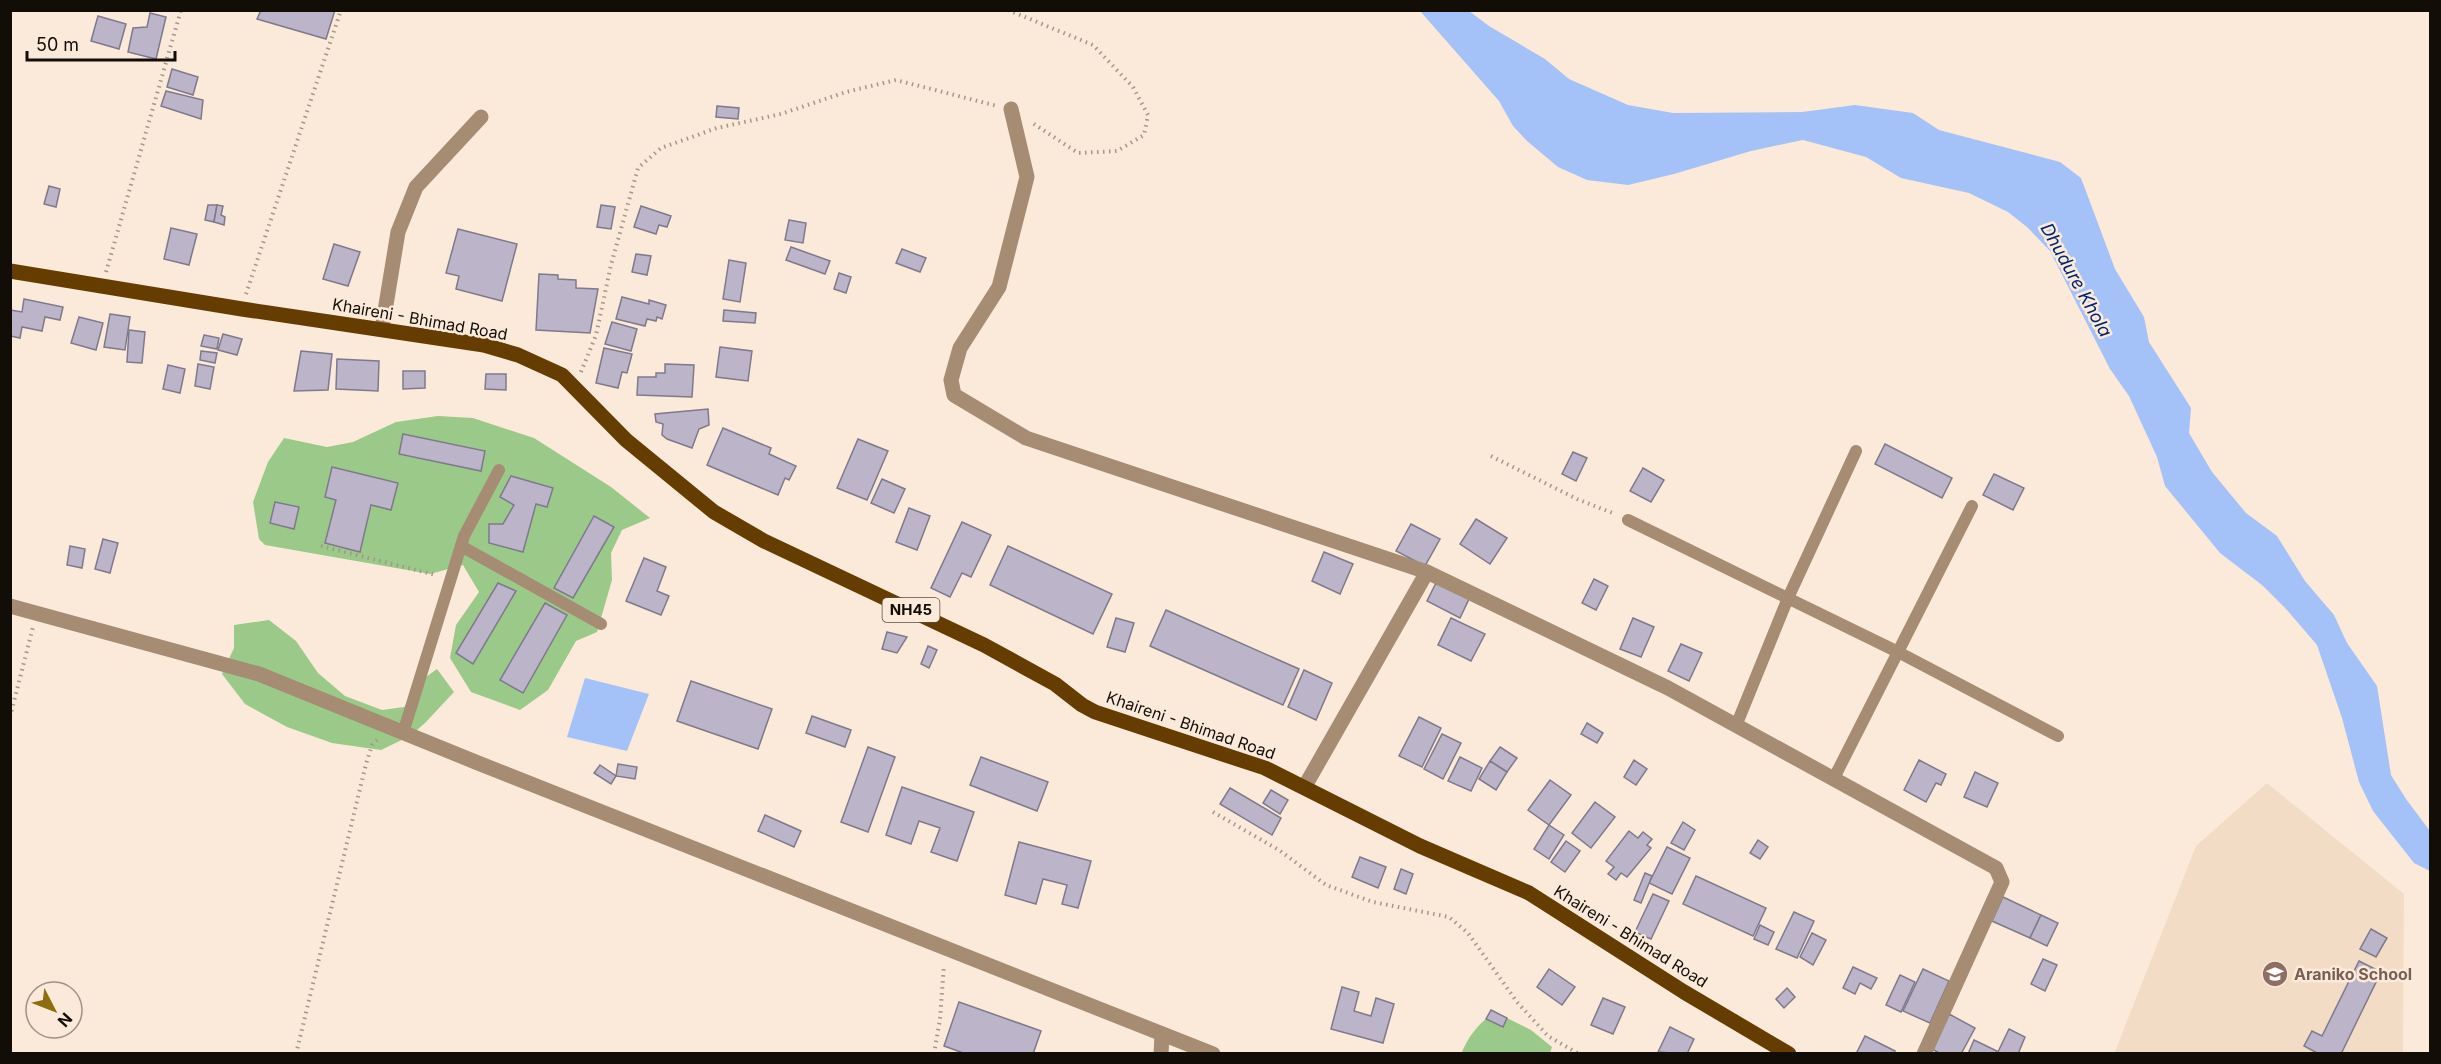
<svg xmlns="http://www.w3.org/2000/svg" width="2441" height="1064" viewBox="0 0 2441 1064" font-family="Inter,sans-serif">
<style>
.built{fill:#f3dcc6}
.green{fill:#9bc98a}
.water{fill:#a4c2f7}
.building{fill:#bcb5ca;stroke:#7f798c;stroke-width:1.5}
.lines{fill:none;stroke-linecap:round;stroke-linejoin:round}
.path{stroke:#a4978a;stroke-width:4;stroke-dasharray:1.5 4.5;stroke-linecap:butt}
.lane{stroke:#a58c73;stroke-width:12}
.street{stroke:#a58c73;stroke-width:15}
.primary{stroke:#663d01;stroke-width:15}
.labels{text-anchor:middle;stroke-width:5;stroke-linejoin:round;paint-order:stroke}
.shield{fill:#fbead9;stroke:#594f47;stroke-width:1.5}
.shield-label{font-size:15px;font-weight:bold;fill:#130d08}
.street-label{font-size:16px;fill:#130d08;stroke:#fbead9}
.education-label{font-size:16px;font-weight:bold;fill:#785e54;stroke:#fbead9;text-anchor:start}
.water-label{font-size:18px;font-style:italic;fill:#01266f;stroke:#fbead9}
</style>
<rect width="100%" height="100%" fill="#fbead9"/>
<!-- built -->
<polygon class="built" points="2267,783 2404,894 2403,1053 2114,1054 2196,846"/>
<!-- green -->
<g class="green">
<polygon points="438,416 473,418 534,438 611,487 650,518 622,530 611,553 612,580 597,632 576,641 548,690 520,710 471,692 450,658 456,625 479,592 463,565 430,574 265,545 259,539 253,502 268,462 284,438 327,447 353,442 396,422"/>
<polygon points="269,620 296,641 318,673 345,696 382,710 411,706 419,682 437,669 454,692 425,723 410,736 381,750 332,743 287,727 245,704 222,674 234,648 234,625"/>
<path d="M1495,1012L1531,1030L1552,1047L1550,1053L1461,1054C1469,1035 1478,1024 1495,1012Z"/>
</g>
<!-- water -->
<g class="water">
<polygon points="1420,11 1469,11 1489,26 1545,59 1569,79 1628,105 1673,113 1802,112 1855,105 1913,113 1939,130 2060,162 2081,178 2115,269 2144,317 2149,342 2191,408 2189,433 2212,472 2246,513 2277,536 2305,581 2334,615 2347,643 2377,686 2391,775 2406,799 2430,831 2430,871 2414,863 2373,811 2359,782 2342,718 2317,645 2287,610 2262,585 2220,553 2165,486 2157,457 2129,396 2110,369 2050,251 2027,227 2008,212 1969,193 1901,178 1866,157 1803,140 1751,151 1674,174 1628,185 1587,180 1558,167 1527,141 1513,126 1499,101"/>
<polygon points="585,678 649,694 627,751 567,737"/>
</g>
<!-- building -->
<g class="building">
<polygon points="261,10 335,10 326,39 257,19"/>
<polygon points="150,13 166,17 156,59 128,52 133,28 147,27"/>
<polygon points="98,16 126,24 119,49 91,41"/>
<polygon points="172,69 198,77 193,95 167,87"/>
<polygon points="166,91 203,100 201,119 161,106"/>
<polygon points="717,106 739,108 738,119 716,117"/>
<polygon points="49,186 60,189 56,207 44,204"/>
<polygon points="208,205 217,205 214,222 205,220"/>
<polygon points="217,205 223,206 221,215 225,217 224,225 214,222"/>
<polygon points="601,205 615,207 611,229 597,227"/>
<polygon points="641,206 671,216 667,227 659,225 656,234 634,227"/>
<polygon points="789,220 806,223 803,243 785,240"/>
<polygon points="171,228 197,234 189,265 164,259"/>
<polygon points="458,229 517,244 502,301 456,289 459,276 446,273"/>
<polygon points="334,244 360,252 348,286 323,279"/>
<polygon points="791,247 830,261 825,274 786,260"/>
<polygon points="902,249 926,258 920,272 896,263"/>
<polygon points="636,254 651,256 647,275 632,272"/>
<polygon points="729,260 746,263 740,302 723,299"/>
<polygon points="839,273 851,277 846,293 834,289"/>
<polygon points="539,274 558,275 558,279 576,280 576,288 598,289 590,333 536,330"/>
<polygon points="622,297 649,304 649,300 666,305 662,319 657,317 656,321 647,319 645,326 616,319"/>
<polygon points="24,299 63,307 60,320 45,317 42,331 22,327 20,338 10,336 10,310 22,312"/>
<polygon points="724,310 756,313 755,323 723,321"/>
<polygon points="110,314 130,317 125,350 104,347"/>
<polygon points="79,317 103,323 96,350 71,343"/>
<polygon points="612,322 637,329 631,351 605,344"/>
<polygon points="129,330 145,332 142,363 127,362"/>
<polygon points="223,334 242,339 237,355 218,350"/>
<polygon points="204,335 219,338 217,349 201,346"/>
<polygon points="720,347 752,351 748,381 716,377"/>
<polygon points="604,348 632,354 627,373 622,372 618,388 596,383"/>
<polygon points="201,351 217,353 215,363 200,360"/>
<polygon points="301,351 332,354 328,390 294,391"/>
<polygon points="337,359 379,361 378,391 336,389"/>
<polygon points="198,364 214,367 210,389 195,386"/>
<polygon points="665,364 694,365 692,397 637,395 638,377 656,377 656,373 665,373"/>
<polygon points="168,365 185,369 180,393 163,389"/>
<polygon points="403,371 425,371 425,388 403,389"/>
<polygon points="486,374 506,374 506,390 485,389"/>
<polygon points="708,409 709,425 699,429 692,448 667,439 662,435 663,424 656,422 655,414"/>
<polygon points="723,428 771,448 769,454 796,466 789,480 785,478 778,495 707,465"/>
<polygon points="403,434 485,451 481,471 399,454"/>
<polygon points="858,439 888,451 867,500 837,488"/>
<polygon points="1885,444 1952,478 1942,498 1875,464"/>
<polygon points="1573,452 1587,458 1576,481 1562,474"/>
<polygon points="332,467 398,483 391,510 371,505 360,552 325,543 336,500 325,497"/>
<polygon points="1643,468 1664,480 1651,502 1630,491"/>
<polygon points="1994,474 2024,488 2013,510 1983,495"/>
<polygon points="511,476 553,488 547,507 536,504 523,552 489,543 489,524 503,524 514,505 500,497"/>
<polygon points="882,479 905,489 894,513 871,503"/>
<polygon points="275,502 299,507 294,529 270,523"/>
<polygon points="909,508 930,516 917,550 896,542"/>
<polygon points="594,516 614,527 573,598 554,588"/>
<polygon points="1476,519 1507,538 1490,564 1460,544"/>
<polygon points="962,522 991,535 971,577 962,573 950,597 931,588"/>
<polygon points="1411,524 1440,539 1425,566 1396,551"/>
<polygon points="103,539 118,543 110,573 95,569"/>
<polygon points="70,546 85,549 82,568 67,565"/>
<polygon points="1008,546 1112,594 1093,634 990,585"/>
<polygon points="1324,552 1353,564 1340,594 1312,581"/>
<polygon points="644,558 666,567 657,591 669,596 661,615 626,601"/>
<polygon points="1594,579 1608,586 1596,610 1582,603"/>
<polygon points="498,583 516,591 473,664 456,653"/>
<polygon points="1436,583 1469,599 1460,618 1427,601"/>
<polygon points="545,603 567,615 523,693 500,680"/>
<polygon points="1166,610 1299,669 1283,705 1150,646"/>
<polygon points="1116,618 1134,623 1125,652 1107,647"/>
<polygon points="1451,618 1485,634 1471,661 1438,645"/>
<polygon points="1633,618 1654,627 1641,657 1620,649"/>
<polygon points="887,632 907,637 897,653 882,649"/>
<polygon points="1681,644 1702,653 1689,681 1668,671"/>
<polygon points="928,646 937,650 929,668 921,664"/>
<polygon points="1304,670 1332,683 1316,720 1288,707"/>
<polygon points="691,681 772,709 758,749 677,721"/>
<polygon points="812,716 851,730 845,747 806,733"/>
<polygon points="1419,717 1441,728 1422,767 1399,756"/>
<polygon points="1587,723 1603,733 1597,743 1581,734"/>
<polygon points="1442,734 1461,743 1443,779 1424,769"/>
<polygon points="868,747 895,757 868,832 841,822"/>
<polygon points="1500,747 1517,758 1507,772 1490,761"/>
<polygon points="981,757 1048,782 1037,811 970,785"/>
<polygon points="1460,757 1482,768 1471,791 1448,781"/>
<polygon points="1634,760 1647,769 1636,785 1624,777"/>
<polygon points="1919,760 1946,774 1941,785 1936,783 1926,802 1904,790"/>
<polygon points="1490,761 1507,772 1496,790 1479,779"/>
<polygon points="618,764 637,767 635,779 616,776"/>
<polygon points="600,765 616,776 611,784 594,773"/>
<polygon points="1975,772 1998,783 1987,807 1964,797"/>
<polygon points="1550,780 1571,795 1549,825 1528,810"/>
<polygon points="902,787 974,812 957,861 931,852 940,828 919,821 911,844 886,835"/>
<polygon points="1230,788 1281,818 1272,835 1220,804"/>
<polygon points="1271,790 1288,800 1280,814 1263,803"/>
<polygon points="1595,802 1615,817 1591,848 1572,833"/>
<polygon points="765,815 801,831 794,847 758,831"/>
<polygon points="1683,822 1695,830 1684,850 1671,843"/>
<polygon points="1549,825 1564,835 1549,859 1534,849"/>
<polygon points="1629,831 1638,838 1643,832 1652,839 1647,845 1651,848 1627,877 1621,873 1616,880 1608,874 1614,867 1606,861"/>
<polygon points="1758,840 1768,847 1760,859 1750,853"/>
<polygon points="1566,841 1580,851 1565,872 1551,862"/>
<polygon points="1019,842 1091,861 1078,908 1062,904 1067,885 1043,879 1036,904 1005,895"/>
<polygon points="1667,847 1690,858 1672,894 1649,883"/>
<polygon points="1360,857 1386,867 1378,888 1352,877"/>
<polygon points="1401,869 1413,874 1406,894 1394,889"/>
<polygon points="1645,873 1652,876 1641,903 1634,900"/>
<polygon points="1696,876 1766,908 1753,936 1683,904"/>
<polygon points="1653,894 1669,901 1651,939 1635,932"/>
<polygon points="2003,897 2041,915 2030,938 1992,921"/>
<polygon points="1794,912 1814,921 1797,958 1776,949"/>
<polygon points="2041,915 2058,923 2047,946 2030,938"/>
<polygon points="1760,925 1774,932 1768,945 1754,939"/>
<polygon points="2371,929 2387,938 2376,957 2360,949"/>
<polygon points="1812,933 1826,940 1813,965 1800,957"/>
<polygon points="2043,959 2057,965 2045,991 2031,984"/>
<polygon points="2359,961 2381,972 2341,1054 2319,1054 2304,1046 2312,1031 2322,1036"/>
<polygon points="1853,967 1877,978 1871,989 1860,983 1855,994 1843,988"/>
<polygon points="1549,969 1575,987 1562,1005 1537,987"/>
<polygon points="1923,969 1949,981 1930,1023 1903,1011"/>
<polygon points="1900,975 1915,982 1901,1012 1886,1005"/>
<polygon points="1342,987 1359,992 1354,1011 1371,1016 1376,998 1394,1004 1383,1043 1331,1029"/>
<polygon points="1787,988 1795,997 1784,1008 1776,999"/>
<polygon points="1603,998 1625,1007 1613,1034 1591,1025"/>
<polygon points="959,1002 1041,1031 1033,1054 966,1054 944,1046"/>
<polygon points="1491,1010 1507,1018 1503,1027 1486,1019"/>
<polygon points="1949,1014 1975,1028 1961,1054 1941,1054 1930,1048"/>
<polygon points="1670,1027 1694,1039 1687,1054 1658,1052"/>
<polygon points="2009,1029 2025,1037 2018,1054 1997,1054"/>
<polygon points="1865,1036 1895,1051 1894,1054 1856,1054"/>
<polygon points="1974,1040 1997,1051 1995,1054 1968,1054"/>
</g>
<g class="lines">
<!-- path -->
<g class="path">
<polyline points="1008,10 1093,45 1133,87 1148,115 1144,135 1117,151 1078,153 1031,122"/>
<polyline points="106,272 181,10"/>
<polyline points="246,294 341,10"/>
<polyline points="581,372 596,335 611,265 638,168 661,148 717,128 781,114 846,92 896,80 997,106"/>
<polyline points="1491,456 1577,499 1615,514"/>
<polyline points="321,546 436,575"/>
<polyline points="10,717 33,627"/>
<polyline points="1213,812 1279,850 1326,885 1373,902 1449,917 1468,933 1517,1002 1548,1036 1579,1054"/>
<polyline points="296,1054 366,764 372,745 378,739"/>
<polyline points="934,1054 940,1019 944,965"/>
</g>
<!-- lane -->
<g class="lane">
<polyline points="1628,520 1898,652 2058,736"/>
<polyline points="461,546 601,624"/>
<polyline points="1736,726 1788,598 1856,451"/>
<polyline points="403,733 464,536 499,470"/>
<polyline points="1833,780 1972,506"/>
</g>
<!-- street -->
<g class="street">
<polyline points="1011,109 1027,177 999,287 960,348 951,380 954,395 1026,438 1427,572"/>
<polyline points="382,329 398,232 416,187 481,117"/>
<polyline points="10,606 259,674 478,763 1213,1054"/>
<polyline points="1305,786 1427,572 1668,688 1996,868 2002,882 1924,1054"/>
<polyline points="1161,1054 1162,1034"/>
</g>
<!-- primary -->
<polyline class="primary" points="10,271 242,309 484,345 518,355 562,375 626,440 714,512 764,541 984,645 1055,684 1082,705 1095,712 1265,768 1420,846 1529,893 1684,992 1789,1054"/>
</g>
<!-- icons -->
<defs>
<g id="school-disc" transform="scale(1.35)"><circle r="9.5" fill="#8d6e63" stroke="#fbead9"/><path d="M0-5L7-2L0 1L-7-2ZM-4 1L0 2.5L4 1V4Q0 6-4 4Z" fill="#fff"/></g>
</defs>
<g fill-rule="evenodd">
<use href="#school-disc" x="2275" y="974"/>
</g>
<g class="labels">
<!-- shield labels -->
<rect class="shield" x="882.5" y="598" width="57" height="24" rx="4.5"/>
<g class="shield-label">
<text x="911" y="615">NH45</text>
</g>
<!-- street labels -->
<g class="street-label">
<text transform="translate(420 319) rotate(10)" y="6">Khaireni - Bhimad Road</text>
<text transform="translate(1191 725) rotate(19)" y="6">Khaireni - Bhimad Road</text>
<text transform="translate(1631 936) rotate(32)" y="6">Khaireni - Bhimad Road</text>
</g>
<!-- education labels -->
<g class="education-label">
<text x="2294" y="980">Araniko School</text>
</g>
<!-- water labels -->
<g class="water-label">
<text transform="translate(2076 280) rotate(61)" y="6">Dhudure Khola</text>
</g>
</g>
<!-- border -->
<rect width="2441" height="1064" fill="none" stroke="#130d08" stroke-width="24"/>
<!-- north arrow -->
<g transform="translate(54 1010) rotate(132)"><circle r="28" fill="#fbead9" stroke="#9e9285" stroke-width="1.5"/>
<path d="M0-4.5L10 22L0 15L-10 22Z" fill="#8e6c10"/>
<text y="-9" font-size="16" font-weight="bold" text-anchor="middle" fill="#130d08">N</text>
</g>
<!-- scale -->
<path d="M27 51v9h148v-9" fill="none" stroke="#130d08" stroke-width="3"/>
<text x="36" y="51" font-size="18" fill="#130d08" stroke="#fbead9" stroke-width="4.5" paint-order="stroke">50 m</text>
</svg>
